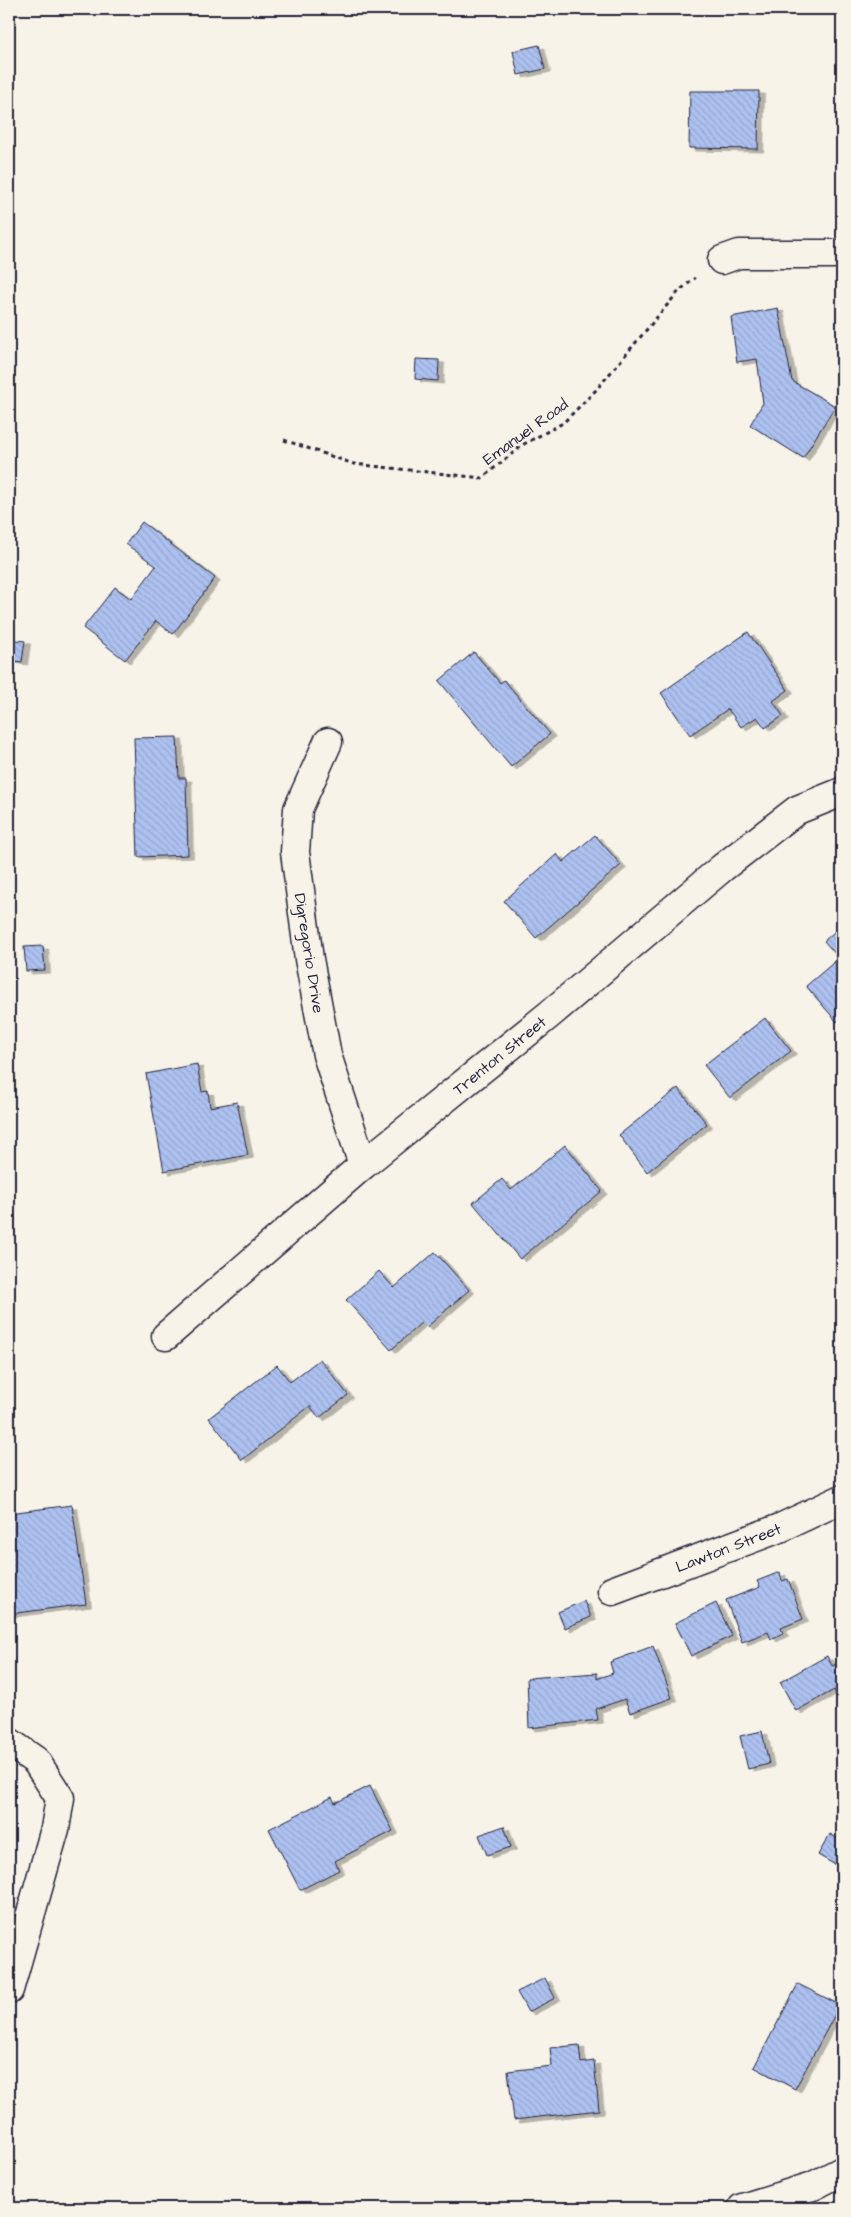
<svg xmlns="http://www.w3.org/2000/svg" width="851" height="2217" viewBox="0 0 851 2217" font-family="'Architects Daughter',sans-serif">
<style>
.building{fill:url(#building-back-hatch);stroke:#22223b;filter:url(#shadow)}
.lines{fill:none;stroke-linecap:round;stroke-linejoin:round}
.street-casing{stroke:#22223b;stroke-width:31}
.path{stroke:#22223b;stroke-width:3;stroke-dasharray:4 4;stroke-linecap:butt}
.street{stroke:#f7f3e8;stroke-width:28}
.labels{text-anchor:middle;stroke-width:4;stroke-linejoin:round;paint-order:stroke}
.street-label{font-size:16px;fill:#22223b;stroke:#f7f3e8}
</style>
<defs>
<pattern id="building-back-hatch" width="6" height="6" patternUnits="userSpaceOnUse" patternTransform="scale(1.25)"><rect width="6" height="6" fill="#adc1f0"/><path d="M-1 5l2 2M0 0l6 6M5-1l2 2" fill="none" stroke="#95a6cf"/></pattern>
<filter id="shadow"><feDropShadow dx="5.5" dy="3" stdDeviation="0" flood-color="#0004"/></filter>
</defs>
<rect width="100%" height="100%" fill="#f7f3e8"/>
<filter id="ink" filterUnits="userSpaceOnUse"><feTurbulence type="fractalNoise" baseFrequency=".02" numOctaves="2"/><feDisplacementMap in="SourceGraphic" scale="10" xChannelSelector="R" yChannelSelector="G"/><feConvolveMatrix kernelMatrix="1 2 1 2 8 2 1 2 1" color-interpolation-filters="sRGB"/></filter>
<g filter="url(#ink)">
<!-- building -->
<g class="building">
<polygon points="539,45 545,69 518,75 513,51"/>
<polygon points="690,91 759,91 758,149 689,148"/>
<polygon points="778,308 792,381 835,406 803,458 750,425 763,403 757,359 737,362 731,317"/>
<polygon points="416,359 439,360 438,381 415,379"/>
<polygon points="142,522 215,578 173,634 156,621 125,660 83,628 115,587 131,599 156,566 126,544"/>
<polygon points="748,632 788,690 773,701 783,716 765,728 757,717 741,727 728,709 690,735 661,693"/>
<polygon points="9,639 25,641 22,662 9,660"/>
<polygon points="474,652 500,683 504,680 550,734 511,767 439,681"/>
<polygon points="177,737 179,778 186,778 188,855 138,857 134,738"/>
<polygon points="595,835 621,865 536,938 504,901 557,854 563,862"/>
<polygon points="842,925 842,1017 837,1022 806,986 839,958 824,941"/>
<polygon points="43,946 45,970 26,971 24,947"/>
<polygon points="765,1018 791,1051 730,1098 704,1065"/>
<polygon points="197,1064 202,1092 208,1091 210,1107 237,1102 248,1155 164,1171 146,1074"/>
<polygon points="678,1088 707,1124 647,1172 619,1135"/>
<polygon points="565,1145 602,1191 520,1259 473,1203 502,1179 511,1190"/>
<polygon points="435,1252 469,1290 427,1327 422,1322 391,1350 346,1300 379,1271 394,1288"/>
<polygon points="320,1359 348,1395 319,1418 310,1406 242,1460 209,1418 277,1365 290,1382"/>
<polygon points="72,1505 86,1604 9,1614 9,1513"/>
<polygon points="780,1572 782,1581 788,1579 803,1619 781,1628 783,1633 771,1639 768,1632 742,1642 726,1600 760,1587 757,1581"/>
<polygon points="584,1601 591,1617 565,1628 558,1612"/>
<polygon points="716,1603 732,1636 691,1656 675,1623"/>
<polygon points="653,1646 672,1698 630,1713 625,1699 596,1709 598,1720 529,1728 527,1678 597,1673 597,1679 613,1673 610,1662"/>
<polygon points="827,1656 832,1666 841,1662 842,1665 842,1698 839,1700 834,1690 796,1711 780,1682"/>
<polygon points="762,1731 769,1764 748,1769 740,1736"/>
<polygon points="370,1786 393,1831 335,1861 339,1870 300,1890 269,1829 332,1797 335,1803"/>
<polygon points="504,1826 511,1847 487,1855 479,1835"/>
<polygon points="830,1834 842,1841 842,1860 839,1867 818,1855"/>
<polygon points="545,1978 555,1998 528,2012 517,1992"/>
<polygon points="798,1984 840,2005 795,2089 754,2067"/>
<polygon points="579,2045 581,2063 594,2061 599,2110 514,2120 508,2071 552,2066 550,2048"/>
</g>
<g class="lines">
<!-- street casing -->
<g class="street-casing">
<g id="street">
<polyline points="722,260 739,254 842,254"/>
<polyline points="328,742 298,809 295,852 309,959 327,1055 363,1165"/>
<polyline points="166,1336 363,1165 550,1014 722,868 797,810 842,792"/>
<polyline points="612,1591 780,1528 842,1499"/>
<polyline points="9,1742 36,1761 60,1798 55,1829 9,1990"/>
<polyline points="742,2208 813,2186 842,2171"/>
</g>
</g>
<!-- path -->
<polyline class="path" points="284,440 354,464 482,478 524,444 563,423 596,390 679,291 695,278"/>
<!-- street -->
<use href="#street" class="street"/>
</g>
</g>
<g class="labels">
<!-- street labels -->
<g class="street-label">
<text transform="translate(525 431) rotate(-36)" y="6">Emanuel Road</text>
<text transform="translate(310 953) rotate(81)" y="6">Digregorio Drive</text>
<text transform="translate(499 1055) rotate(-39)" y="6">Trenton Street</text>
<text transform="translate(728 1547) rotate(-21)" y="6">Lawton Street</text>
</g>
</g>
<!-- margin -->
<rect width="851" height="2217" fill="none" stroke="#f7f3e8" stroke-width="30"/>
<rect x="15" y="15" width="821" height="2187" fill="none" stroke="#22223b" stroke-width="2" filter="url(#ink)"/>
</svg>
